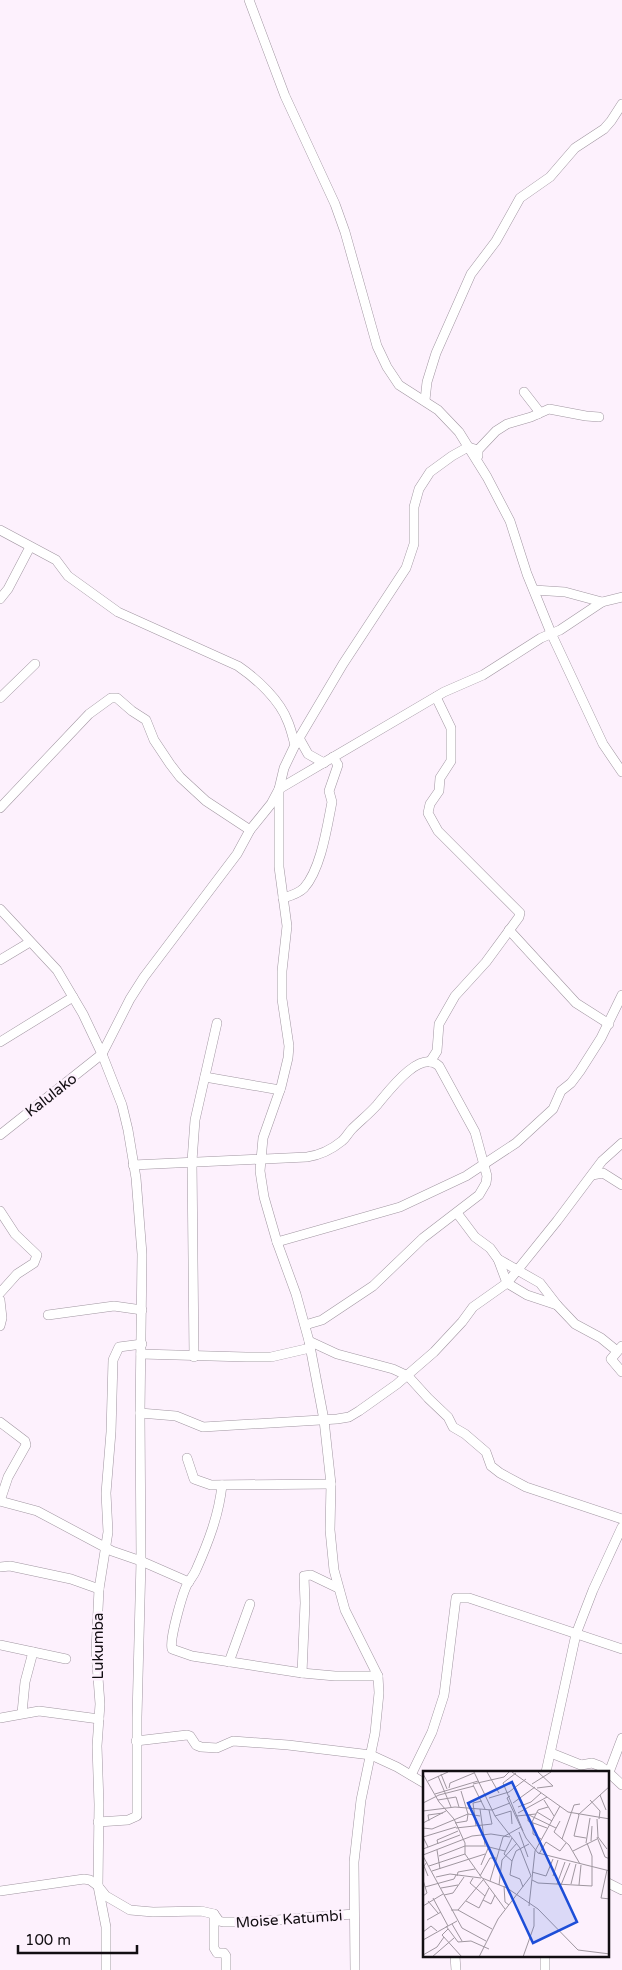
<svg xmlns="http://www.w3.org/2000/svg" width="622" height="1970" viewBox="0 0 622 1970" font-family="'Varela Round',sans-serif">
<style>
.lines{fill:none;stroke-linecap:round;stroke-linejoin:round}
.minor-casing{stroke:#a196a1;stroke-width:10}
.minor{stroke:#fff;stroke-width:9}
.labels{text-anchor:middle;stroke-width:5;stroke-linejoin:round;paint-order:stroke}
.street-label{font-size:15px;fill:#120e12;stroke:#fdf1fd}
.inset-road{fill:none;stroke:#9f969f;stroke-width:1}
.view{fill:#1d4ed8;fill-opacity:0.15;stroke:#1d4ed8;stroke-width:2.5}
.inset-edge{fill:none;stroke:#120e12;stroke-width:2.5}
</style>
<rect width="100%" height="100%" fill="#fdf1fd"/>
<g class="lines">
<!-- minor casing -->
<g class="minor-casing">
<g id="minor">
<polyline points="249,0 285,96 335,204 345,232 377,346 387,367 399,385 438,410 459,432 487,477 510,521 527,574 551,633 603,744 622,772"/>
<polyline points="524,392 538,410 538,414"/>
<polyline points="425,400 427,382 436,353 471,274 496,241 520,198 550,177 575,148 604,129 611,121 622,104"/>
<polyline points="478,456 478,450 496,431 507,424 531,417 549,409 586,416 599,417"/>
<path d="M0,530L56,560L68,576L118,612L238,666C257,679 280,700 288,722C291,729 293,738 295,745"/>
<polyline points="534,590 565,592 602,602"/>
<polyline points="0,599 8,589 30,547"/>
<polyline points="0,698 35,664"/>
<polyline points="299,738 308,754 324,763"/>
<polyline points="0,808 89,714 111,698 117,698 132,711 146,720 154,740 170,764 180,777 206,801 250,830"/>
<path d="M283,898C290,896 298,894 304,888C321,869 327,827 332,802L329,791L338,765L333,757"/>
<polyline points="0,909 57,970 83,1014 102,1054 122,1105 128,1130 136,1178 142,1254 140,1413 141,1561 137,1717 137,1816 128,1820 98,1822"/>
<polyline points="509,930 576,1003 609,1024"/>
<polyline points="0,960 30,942"/>
<polyline points="0,1042 73,997"/>
<polyline points="430,1062 437,1051 439,1024 455,996 486,962 519,917 520,913 438,831 428,813 430,804 439,791 440,778 451,761 451,728 436,697"/>
<polyline points="205,1077 280,1090"/>
<polyline points="0,1135 102,1054 130,999 144,977 237,854 250,830 271,804 279,789 444,692 483,675 541,638 560,630 602,602 622,597"/>
<path d="M133,1165L307,1157C321,1155 331,1150 342,1141C346,1138 348,1133 352,1129C360,1121 369,1114 377,1105C388,1092 420,1048 439,1066L475,1132L487,1176L486,1183L479,1195L423,1238L373,1286L322,1320L305,1325"/>
<polyline points="592,1175 603,1173 622,1185"/>
<polyline points="0,1211 15,1234 37,1255 34,1263 17,1274 0,1293"/>
<polyline points="457,1213 475,1237 490,1248 498,1259 540,1283 557,1305 575,1324 601,1338 617,1351"/>
<polyline points="277,1242 400,1207 466,1176 516,1143 553,1109 561,1091 571,1083 580,1071 601,1038 622,995"/>
<polyline points="498,1259 507,1283 527,1295 557,1305"/>
<polyline points="0,1300 2,1318 0,1326"/>
<polyline points="48,1315 114,1306 142,1310"/>
<polyline points="309,1341 337,1354 393,1369 408,1376 428,1398 448,1417 453,1427 465,1434 486,1452 491,1466 500,1473 526,1487 622,1519"/>
<polyline points="622,1346 611,1359 622,1372"/>
<polyline points="141,1354 246,1357 271,1357 310,1348"/>
<polyline points="194,1357 192,1161 195,1120 217,1023"/>
<polyline points="140,1413 176,1416 203,1427 337,1419 349,1417 359,1411 397,1384 434,1352 462,1322 473,1307 507,1283 557,1221 602,1161 622,1143"/>
<polyline points="0,1422 25,1441 26,1445 8,1477 0,1501 37,1511 112,1551 141,1561 189,1582"/>
<polyline points="187,1458 194,1479 211,1485 331,1484"/>
<path d="M222,1485C219,1515 208,1543 196,1570C194,1575 191,1578 188,1583C183,1591 169,1640 172,1649L192,1656L302,1673L335,1676H378"/>
<polyline points="0,1567 10,1566 71,1579 99,1589"/>
<polyline points="0,1645 66,1659"/>
<polyline points="229,1662 250,1604"/>
<polyline points="302,1673 305,1603 304,1576 311,1575 338,1588"/>
<polyline points="22,1713 25,1682 33,1652"/>
<polyline points="0,1718 39,1711 99,1719"/>
<polyline points="136,1741 187,1735 190,1736 196,1745 201,1747 217,1748 233,1741 288,1745 371,1755 397,1767 424,1783"/>
<polyline points="551,1753 581,1765 592,1763 600,1766 607,1771 622,1785"/>
<polyline points="546,1772 576,1634 593,1590 622,1527"/>
<polyline points="411,1775 432,1732 444,1695 456,1598 469,1598 622,1649"/>
<polyline points="608,1775 622,1738"/>
<polyline points="608,1883 622,1890"/>
<polyline points="0,1891 84,1879 90,1880 98,1886 106,1896 130,1910 153,1912 201,1911 214,1914 219,1921 223,1922 250,1922 354,1914"/>
<polyline points="214,1914 214,1948 217,1953 224,1953 226,1956 226,1970"/>
<polyline points="455,1956 456,1970"/>
<polyline points="106,1970 106,1927 98,1886 99,1804 97,1746 100,1704 96,1651 99,1589 108,1532 106,1493 111,1432 113,1360 119,1347 142,1344"/>
<polyline points="355,1970 354,1862 361,1800 375,1733 379,1693 378,1676 345,1610 334,1570 330,1530 331,1484 324,1420 309,1341 296,1294 277,1242 264,1197 260,1171 263,1138 281,1087 288,1058 289,1046 282,999 282,971 287,926 279,867 279,789 284,768 295,745 343,664 406,568 414,544 414,507 419,489 430,472 452,456 468,447 478,450"/>
<polyline points="545,1970 545,1956"/>
</g>
</g>
<!-- minor -->
<use href="#minor" class="minor"/>
</g>
<g class="labels">
<!-- street labels -->
<g class="street-label">
<text transform="translate(51 1095) rotate(-38)" y="5">Kalulako</text>
<text transform="translate(98 1646) rotate(-90)" y="5">Lukumba</text>
<text transform="translate(289 1919) rotate(-4)" y="5">Moise Katumbi</text>
</g>
</g>
<!-- overview -->
<g transform="translate(423 1771)">
<rect width="186" height="186" fill="#fdf1fd"/>
<path class="inset-road" d="M51,1L72,45L97,77L108,105M64,1L76,22M89,1L145,41L187,48M93,2L80,12L100,60M0,3L16,31L31,48L42,72V83L59,107L84,117L115,138L155,179L187,183M18,3L24,18M15,5L28,36M5,10L25,1M50,13L81,6L86,1M109,13L128,1M50,14L62,38M26,17L27,12L51,2M114,17L130,15L115,1M12,23L55,10M177,24L183,39M87,25L84,27L103,67L115,82L187,100M66,27L86,21L103,8M15,29L33,26L36,36M121,29L131,45M167,29L177,40L176,48M0,32L16,24L51,15M90,32L112,16M95,36L108,31L118,22M57,38L62,74M0,40L32,36L69,39L87,32M114,41L129,50M95,42L124,26M106,44L133,57M155,44L187,15M156,44L151,65L163,67M72,45L88,40L89,53M94,45L113,43M105,45V50L124,57M174,48L175,66L184,78M6,50L5,44L20,42M137,50L131,61L146,74L157,93M109,51L115,39L125,36M0,52L23,40M32,52L44,50L45,43L57,45M110,52V63L118,68M53,55L50,32L59,30M0,57L9,58L45,43L38,20M33,57L69,53L66,39M96,61L105,86M174,66L182,86L187,88M139,68L151,34L157,33M168,70L169,55M163,72L167,47M15,73L14,69L35,60M5,76L0,66L33,56M66,76L82,80M0,78L37,64M14,79L17,98M150,80L174,68M116,83L123,71L137,80L143,72M0,84L49,65L68,63L87,66M0,85L39,157L63,170M16,85L42,75H66L58,94M89,90L81,83L89,67M4,91L1,95L5,105M6,95L42,83M184,99L178,127L187,128M9,100L62,83M109,101L123,105L130,88M34,105L35,101L52,98M57,105L67,87H73M130,105L135,89M13,106L27,103L58,107M50,107L47,112L62,125M60,108L82,138M0,109L4,122L0,125M109,109L115,112L169,115V85L164,72M67,110L80,66L98,56M134,113L142,91M148,113L153,93M76,114L79,89L94,72M138,114L147,92M156,114L158,94M81,115L82,131L86,134M2,116L31,108L33,104M100,116L97,108L87,104L89,90L93,80L106,73M18,117L35,114M21,124L30,122L41,106M10,127L25,155M60,129L68,133L72,124M5,130L15,142M43,130L56,137L66,117M0,135L20,123M106,135L112,80L137,35M28,139H35L69,158M35,139L60,109M4,149L18,141M29,153L39,170M23,155L35,171L48,170L66,178M25,158L19,164L39,186M0,161L8,155L14,160M0,169L34,150M0,184L14,176L21,166M9,186L31,167M56,186L75,148L108,105M100,186L111,155V137"/>
<path class="view" d="M89,11L154,151L110,172L45,32Z"/>
<rect width="186" height="186" class="inset-edge"/>
</g>
<!-- scale -->
<path d="M18 1945v8h119v-8" fill="none" stroke="#120e12" stroke-width="2.5"/>
<text x="25" y="1945" font-size="15" fill="#120e12" stroke="#fdf1fd" stroke-width="4" paint-order="stroke">100 m</text>
</svg>
